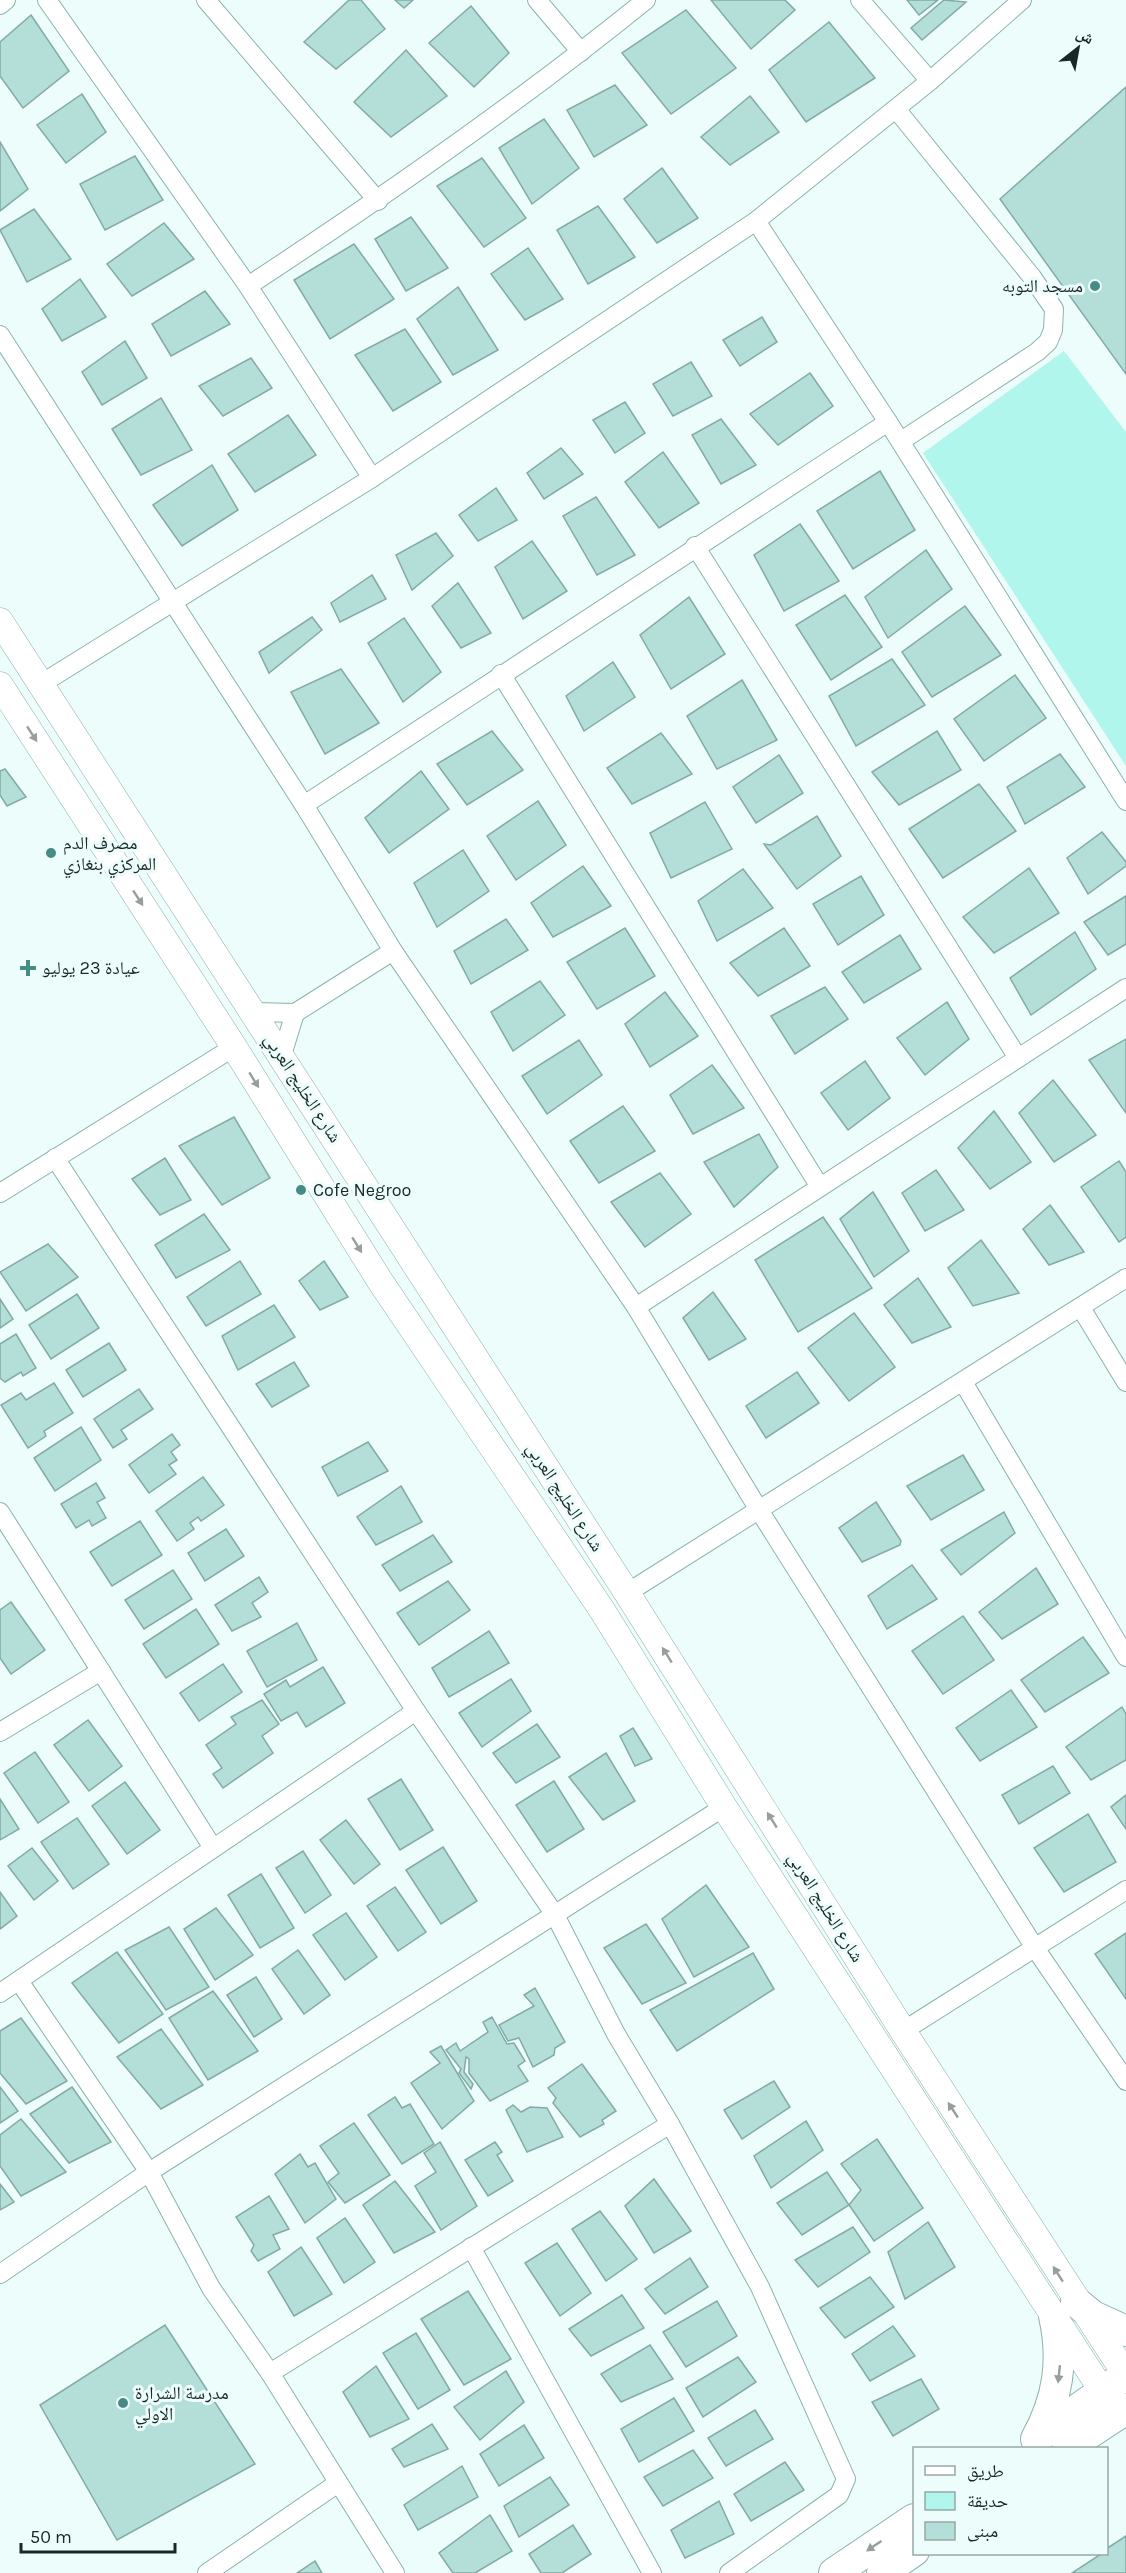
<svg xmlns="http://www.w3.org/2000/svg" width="1126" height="2573" viewBox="0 0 1126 2573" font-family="Karla,'Noto Naskh Arabic',sans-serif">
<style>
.green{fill:#b0f6ec}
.building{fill:#b4ded8;stroke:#82aba5;stroke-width:1.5}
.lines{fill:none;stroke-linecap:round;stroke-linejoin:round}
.minor-casing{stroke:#8ab3ad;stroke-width:20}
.secondary-casing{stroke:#8ab3ad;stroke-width:27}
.primary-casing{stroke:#8ab3ad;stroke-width:32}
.minor{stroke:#fff;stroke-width:18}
.secondary{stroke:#fff;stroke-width:26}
.primary{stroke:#fff;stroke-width:30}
.oneway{fill:#979e9d}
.poi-dot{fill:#468c84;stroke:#edfdfb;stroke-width:2}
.labels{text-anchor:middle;stroke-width:6;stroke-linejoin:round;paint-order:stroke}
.poi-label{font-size:18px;fill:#182826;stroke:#edfdfb;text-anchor:start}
.street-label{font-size:18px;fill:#182826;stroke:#edfdfb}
</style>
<rect width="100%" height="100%" fill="#edfdfb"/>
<!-- green -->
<polygon class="green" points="1064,351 1126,432 1126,766 923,453"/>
<!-- building -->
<g class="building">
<polygon points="349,0 361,0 385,29 336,69 304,42"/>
<polygon points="395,0 413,0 404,8"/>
<polygon points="711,0 785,0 795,10 751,49"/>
<polygon points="907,0 938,0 919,15"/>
<polygon points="944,0 966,2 922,40 911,28"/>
<polygon points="471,6 509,53 474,87 429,43"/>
<polygon points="686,10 736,68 671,114 622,53"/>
<polygon points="31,15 69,71 23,108 0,76 0,42"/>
<polygon points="829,22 875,78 806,122 769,70"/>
<polygon points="406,50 447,96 391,137 354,102"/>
<polygon points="615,85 647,125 594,157 567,110"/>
<polygon points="1126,87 1126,374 1000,199"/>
<polygon points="82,94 106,132 66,163 37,125"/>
<polygon points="750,96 779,132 730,165 701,137"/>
<polygon points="544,119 579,168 532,204 499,148"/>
<polygon points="0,142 28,189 0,211"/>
<polygon points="135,156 163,200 105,230 80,184"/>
<polygon points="482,158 526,218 484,247 437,186"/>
<polygon points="662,168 698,218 657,243 624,199"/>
<polygon points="598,206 635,257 588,284 557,230"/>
<polygon points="34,209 71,259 27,282 0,230"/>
<polygon points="411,217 448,268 406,291 375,239"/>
<polygon points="164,223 194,259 132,296 107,264"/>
<polygon points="354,244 394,299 330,339 294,280"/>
<polygon points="528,248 563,299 525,320 491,274"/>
<polygon points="80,279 106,317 62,341 42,309"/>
<polygon points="458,287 498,350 453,375 417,319"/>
<polygon points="205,291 230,324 171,356 152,324"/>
<polygon points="762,317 777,342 740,366 723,340"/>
<polygon points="405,329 441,382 393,411 355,355"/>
<polygon points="125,341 147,378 102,405 82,372"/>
<polygon points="251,358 272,388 223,416 199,386"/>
<polygon points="691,362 712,396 673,416 653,384"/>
<polygon points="810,373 833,406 778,445 750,414"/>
<polygon points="161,398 192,450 141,475 112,429"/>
<polygon points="625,402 645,433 615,453 593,420"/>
<polygon points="288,415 316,455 255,492 228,454"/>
<polygon points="721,419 756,465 721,484 692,435"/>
<polygon points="561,448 583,474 544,499 527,473"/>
<polygon points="663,452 699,503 659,528 625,482"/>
<polygon points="212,465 238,510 182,546 153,505"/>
<polygon points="880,471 915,530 853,569 817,511"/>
<polygon points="496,488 517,520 478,541 459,515"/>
<polygon points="596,497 635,555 597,575 563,516"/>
<polygon points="800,524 839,581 784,611 754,555"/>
<polygon points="436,533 453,556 412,590 396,555"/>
<polygon points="532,541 567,591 523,619 495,567"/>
<polygon points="926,550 952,589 888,638 865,597"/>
<polygon points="372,575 386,599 340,622 331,603"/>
<polygon points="458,583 491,633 461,648 432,606"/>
<polygon points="845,595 882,647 831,680 796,625"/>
<polygon points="689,597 725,654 671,689 640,635"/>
<polygon points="965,606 1001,655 932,697 902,652"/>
<polygon points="312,617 322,630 269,673 259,652"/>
<polygon points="404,618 441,672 403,702 368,643"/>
<polygon points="892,659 925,705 856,746 829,696"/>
<polygon points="613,662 635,697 584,731 566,696"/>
<polygon points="341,669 379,723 325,754 291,692"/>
<polygon points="1015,675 1046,718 984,761 954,719"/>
<polygon points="742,680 777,740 717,769 687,716"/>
<polygon points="492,731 523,770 467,805 437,764"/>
<polygon points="937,731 961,770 899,805 872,772"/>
<polygon points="661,733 692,774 632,804 607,768"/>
<polygon points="1060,754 1085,787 1025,824 1007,787"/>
<polygon points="779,755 803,793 756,823 733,787"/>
<polygon points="5,769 26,797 7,806 0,795 0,771"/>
<polygon points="421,771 449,809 389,853 365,818"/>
<polygon points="979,784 1016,831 943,878 909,829"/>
<polygon points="538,801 566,845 516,880 487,836"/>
<polygon points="705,802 732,849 671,878 650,833"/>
<polygon points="817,816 841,856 797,889 764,844 771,845"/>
<polygon points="1102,832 1126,862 1126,866 1088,894 1067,858"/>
<polygon points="463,850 489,891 437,927 414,883"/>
<polygon points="583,866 611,906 553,937 531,903"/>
<polygon points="1029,868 1059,913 994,953 963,917"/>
<polygon points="743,869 773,908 717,941 698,901"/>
<polygon points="861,876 884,915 838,945 813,904"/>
<polygon points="1126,896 1126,944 1108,955 1084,922"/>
<polygon points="506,919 528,950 471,984 454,951"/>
<polygon points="625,928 655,976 597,1009 567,962"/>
<polygon points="784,928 810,966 758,996 730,963"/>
<polygon points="1075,932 1096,969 1031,1015 1010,978"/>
<polygon points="900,935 921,969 864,1003 842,972"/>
<polygon points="540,981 565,1015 513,1051 491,1012"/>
<polygon points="825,987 848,1019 795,1054 771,1016"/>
<polygon points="665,992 698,1036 650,1067 625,1024"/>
<polygon points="947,1002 969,1039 925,1075 897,1038"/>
<polygon points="1126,1039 1126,1113 1089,1060"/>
<polygon points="579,1040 602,1075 547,1114 522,1076"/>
<polygon points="865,1061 890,1098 848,1130 821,1093"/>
<polygon points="712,1065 744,1108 693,1134 670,1095"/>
<polygon points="1053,1080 1096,1135 1054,1162 1019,1113"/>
<polygon points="623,1106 655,1151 599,1183 570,1141"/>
<polygon points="994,1111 1031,1162 990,1189 958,1148"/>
<polygon points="234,1117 270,1178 222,1205 179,1146"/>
<polygon points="759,1134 778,1167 734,1207 704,1162"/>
<polygon points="165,1158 191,1200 160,1215 132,1179"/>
<polygon points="1119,1161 1126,1172 1126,1237 1119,1242 1081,1187"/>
<polygon points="936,1170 964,1210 925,1231 902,1193"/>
<polygon points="660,1173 691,1214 645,1247 611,1202"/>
<polygon points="873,1192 909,1251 874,1277 840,1219"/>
<polygon points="1050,1205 1084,1252 1049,1265 1023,1229"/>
<polygon points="204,1214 230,1250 176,1278 155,1245"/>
<polygon points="823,1217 872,1288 798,1332 755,1260"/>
<polygon points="981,1240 1019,1293 973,1306 948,1268"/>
<polygon points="48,1244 78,1277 26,1311 0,1272"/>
<polygon points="240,1261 261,1294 206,1326 187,1297"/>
<polygon points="324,1261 348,1297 320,1310 299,1281"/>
<polygon points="918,1278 951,1327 912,1343 884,1305"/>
<polygon points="713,1292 746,1339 709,1360 683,1318"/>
<polygon points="77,1294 99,1328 51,1359 29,1325"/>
<polygon points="0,1299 13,1319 0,1328"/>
<polygon points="274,1305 295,1337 238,1370 222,1336"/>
<polygon points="854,1313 895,1367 849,1401 808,1348"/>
<polygon points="16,1334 36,1368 23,1376 21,1372 5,1382 0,1378 0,1344"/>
<polygon points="109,1343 126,1370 83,1397 66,1370"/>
<polygon points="294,1362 309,1386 272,1407 256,1384"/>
<polygon points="797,1372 819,1403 766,1438 746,1406"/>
<polygon points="54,1383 73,1413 44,1431 46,1436 28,1448 1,1405 21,1393 26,1400"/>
<polygon points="139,1389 153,1409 121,1430 127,1439 113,1448 94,1419"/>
<polygon points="81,1427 101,1460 55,1491 34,1458"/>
<polygon points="172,1434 180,1445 171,1452 177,1460 169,1465 176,1474 149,1493 129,1465"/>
<polygon points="368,1442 388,1471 338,1496 322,1467"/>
<polygon points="963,1455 984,1490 931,1520 907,1486"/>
<polygon points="203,1477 224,1505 201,1521 198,1517 190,1523 194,1529 177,1541 156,1511"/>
<polygon points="96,1483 105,1498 97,1502 106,1518 92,1526 89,1520 76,1528 61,1504"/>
<polygon points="401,1486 422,1522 376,1545 357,1517"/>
<polygon points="876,1502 901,1541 900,1545 862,1562 839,1528"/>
<polygon points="1004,1512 1015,1533 961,1575 941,1550"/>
<polygon points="140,1521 162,1555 112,1586 90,1552"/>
<polygon points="226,1529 244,1556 205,1581 188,1553"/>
<polygon points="433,1535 452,1562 400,1591 382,1565"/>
<polygon points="912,1565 937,1599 887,1629 868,1596"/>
<polygon points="1036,1568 1058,1604 1002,1639 979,1612"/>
<polygon points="173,1570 192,1599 144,1629 125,1600"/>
<polygon points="259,1577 268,1592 252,1603 261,1617 232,1631 215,1605"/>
<polygon points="448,1581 470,1610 419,1645 397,1613"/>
<polygon points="11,1602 45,1650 11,1674 0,1658 0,1610"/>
<polygon points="196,1609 219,1644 166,1678 143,1644"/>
<polygon points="963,1616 994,1660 943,1694 912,1651"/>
<polygon points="297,1623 317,1660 267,1687 247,1651"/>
<polygon points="489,1631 509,1663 449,1697 432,1668"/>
<polygon points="1083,1637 1109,1673 1045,1712 1021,1680"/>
<polygon points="223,1664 242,1692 199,1721 180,1693"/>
<polygon points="323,1667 345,1703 306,1727 297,1712 281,1721 264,1694 286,1680 290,1687"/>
<polygon points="511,1679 531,1711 482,1747 459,1713"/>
<polygon points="1011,1690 1037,1727 980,1761 956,1728"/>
<polygon points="262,1700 279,1724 262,1736 273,1753 223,1788 213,1774 222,1768 206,1745 236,1724 231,1717"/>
<polygon points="1122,1707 1126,1714 1126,1760 1091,1780 1066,1747"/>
<polygon points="88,1720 122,1766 89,1791 54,1745"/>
<polygon points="537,1724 560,1757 516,1783 493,1753"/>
<polygon points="633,1728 652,1759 635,1766 620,1736"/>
<polygon points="35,1752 69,1802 38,1823 4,1773"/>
<polygon points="606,1753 635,1801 603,1820 569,1777"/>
<polygon points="1053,1766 1070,1793 1019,1824 1002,1795"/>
<polygon points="401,1779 433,1830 400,1850 368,1799"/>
<polygon points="554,1781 584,1829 547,1852 516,1805"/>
<polygon points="125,1782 160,1830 127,1854 92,1806"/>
<polygon points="1126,1795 1126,1829 1111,1807"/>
<polygon points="0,1799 19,1829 0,1840"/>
<polygon points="1088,1814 1116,1862 1064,1892 1034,1848"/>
<polygon points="77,1818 109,1864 73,1889 41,1842"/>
<polygon points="346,1820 380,1864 354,1884 320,1840"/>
<polygon points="443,1847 477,1901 441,1924 406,1870"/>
<polygon points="32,1848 58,1881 34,1900 8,1866"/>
<polygon points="303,1851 331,1895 305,1913 276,1868"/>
<polygon points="261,1874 294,1928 260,1948 228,1895"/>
<polygon points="706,1885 749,1947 694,1977 662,1919"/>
<polygon points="395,1887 426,1932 398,1951 367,1906"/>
<polygon points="0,1892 17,1916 0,1929"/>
<polygon points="216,1908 253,1955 215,1980 184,1929"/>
<polygon points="346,1913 377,1957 345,1980 313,1935"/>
<polygon points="646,1924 686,1983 642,2004 604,1948"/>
<polygon points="169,1927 209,1987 166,2010 125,1950"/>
<polygon points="1126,1933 1126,1999 1095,1954"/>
<polygon points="298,1950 330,1995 304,2014 272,1969"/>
<polygon points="117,1952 163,2014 119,2043 72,1983"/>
<polygon points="753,1953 774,1989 677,2051 650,2010"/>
<polygon points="256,1977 282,2019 254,2037 227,1995"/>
<polygon points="535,1988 565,2042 555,2048 554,2055 533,2067 519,2038 508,2041 499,2025 534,2006 524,1995"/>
<polygon points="213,1991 258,2051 208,2080 169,2018"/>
<polygon points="492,2017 507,2044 514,2043 525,2061 518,2066 528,2081 490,2101 469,2073 469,2059 466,2057 464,2072 473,2084 471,2089 459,2073 461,2069 446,2050 456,2043 460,2051 488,2032 483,2022"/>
<polygon points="21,2018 67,2081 26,2104 0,2073 0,2031"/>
<polygon points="161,2029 203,2085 161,2109 117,2057"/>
<polygon points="441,2046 474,2101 442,2129 411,2083 440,2063 430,2052"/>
<polygon points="582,2064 616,2111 602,2120 604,2124 580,2137 553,2103 556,2098 548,2088"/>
<polygon points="774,2081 790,2107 742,2139 724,2110"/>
<polygon points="0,2087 18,2111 0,2123"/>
<polygon points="72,2087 111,2142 69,2163 30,2114"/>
<polygon points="395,2097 402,2108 410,2104 434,2144 402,2164 368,2115"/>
<polygon points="513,2105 521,2112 530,2107 547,2108 563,2137 527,2152 506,2110"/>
<polygon points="21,2119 66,2172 21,2196 0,2166 0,2135"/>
<polygon points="806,2121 823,2150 771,2188 754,2156"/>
<polygon points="354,2123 390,2175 345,2203 328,2182 339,2173 320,2146"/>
<polygon points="877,2139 923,2208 874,2241 849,2205 861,2190 841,2164"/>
<polygon points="440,2142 477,2206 441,2230 415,2186 436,2172 424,2153"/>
<polygon points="495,2142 502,2152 497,2155 513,2181 488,2196 465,2160"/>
<polygon points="300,2154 308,2167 315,2163 336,2199 305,2223 275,2174"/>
<polygon points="827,2172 849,2205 802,2235 777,2203"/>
<polygon points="654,2179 691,2231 654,2253 625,2206"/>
<polygon points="395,2181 435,2232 394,2253 363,2205"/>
<polygon points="0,2184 14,2202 0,2210"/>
<polygon points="269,2196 289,2229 273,2235 280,2249 258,2261 251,2251 254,2245 236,2217"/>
<polygon points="600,2211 637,2259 606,2281 572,2229"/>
<polygon points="345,2218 375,2262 344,2283 317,2238"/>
<polygon points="928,2222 955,2267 905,2299 888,2252"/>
<polygon points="853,2227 870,2252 818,2287 795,2260"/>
<polygon points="557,2243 591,2293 560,2316 525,2263"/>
<polygon points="301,2247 332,2294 294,2316 268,2272"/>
<polygon points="690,2258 708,2287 665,2314 645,2289"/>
<polygon points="870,2277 894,2307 845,2338 820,2308"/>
<polygon points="468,2291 511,2359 464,2385 421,2319"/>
<polygon points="622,2295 644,2328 591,2356 569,2329"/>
<polygon points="717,2301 737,2336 686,2367 663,2332"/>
<polygon points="165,2325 255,2464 117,2540 40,2405"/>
<polygon points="893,2326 915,2356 870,2381 852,2354"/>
<polygon points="416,2333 450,2390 418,2409 383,2353"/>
<polygon points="650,2345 673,2379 621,2402 601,2374"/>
<polygon points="738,2357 756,2382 703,2417 686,2388"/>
<polygon points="376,2366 409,2419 370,2437 343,2392"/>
<polygon points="506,2371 524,2402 480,2440 454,2407"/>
<polygon points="921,2379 939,2409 893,2436 872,2402"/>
<polygon points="674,2398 694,2431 639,2462 621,2429"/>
<polygon points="755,2410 773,2439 726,2466 708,2438"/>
<polygon points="432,2424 448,2449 404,2467 392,2449"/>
<polygon points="524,2425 544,2458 499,2486 480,2454"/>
<polygon points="693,2450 713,2478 663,2506 644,2477"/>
<polygon points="785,2462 804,2490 751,2521 734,2494"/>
<polygon points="462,2466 478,2497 418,2530 404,2505"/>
<polygon points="550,2477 569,2505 519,2537 504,2506"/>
<polygon points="719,2501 734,2534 685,2558 671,2530"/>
<polygon points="490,2515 512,2551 475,2573 453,2573 439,2553"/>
<polygon points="573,2525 591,2554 562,2573 541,2573 529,2554"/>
<polygon points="1126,2536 1126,2573 1072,2573 1101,2554 1106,2554 1106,2549"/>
<polygon points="315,2561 322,2573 297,2573"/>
</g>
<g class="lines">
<!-- minor casing -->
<g class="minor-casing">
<g id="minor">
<polyline points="47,0 248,286 372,478"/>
<polyline points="206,0 378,201"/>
<polyline points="537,0 581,52"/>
<polyline points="860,0 930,81"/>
<polyline points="0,5 6,0"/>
<polyline points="896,109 1032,277 1054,309 1053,330 1048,342 1037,352 901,441"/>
<polyline points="756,221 888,422 1126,801"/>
<path d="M248,286C385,196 519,103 646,0"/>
<polyline points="0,335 304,805 393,951 636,1307 759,1510 1035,1948 1126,2081"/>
<polyline points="695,546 1018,1058"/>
<polyline points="501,674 820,1187"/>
<polyline points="41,684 372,478 756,221 930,81 1022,0"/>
<polyline points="304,805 888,422"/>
<polyline points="254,1012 295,1013 393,951"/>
<polyline points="282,1055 295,1013"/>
<polyline points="55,1158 416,1711 555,1915 616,2034 670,2124 760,2287 846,2479 839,2495 729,2573"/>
<polyline points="0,1193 234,1047"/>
<polyline points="636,1307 1126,988"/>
<polyline points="1081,1308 1126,1382"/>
<polyline points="963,1382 1126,1657"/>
<polyline points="0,1512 213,1848"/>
<polyline points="627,1593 1126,1278"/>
<polyline points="0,1732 101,1671"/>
<polyline points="19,1981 149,2172 211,2288 270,2373 395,2573"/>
<polyline points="0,1993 416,1711"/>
<polyline points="903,2031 1126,1890"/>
<polyline points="471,2247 652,2573"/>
<polyline points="0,2274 149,2172 724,1807"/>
<polyline points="270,2373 670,2124"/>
<polyline points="207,2573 338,2483"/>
</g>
</g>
<!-- secondary casing -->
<g class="secondary-casing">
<g id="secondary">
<polyline points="0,621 627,1593 903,2031 1126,2375"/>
<polyline points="0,685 234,1047 380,1281 602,1610 724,1807 1103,2392"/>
</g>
</g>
<!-- primary casing -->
<g class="primary-casing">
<g id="primary">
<polyline points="1076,2302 1093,2316 1126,2331"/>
<polyline points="1038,2437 1126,2375"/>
<path d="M1036,2439C1058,2399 1064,2361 1054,2316"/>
<polyline points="1067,2448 1126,2409"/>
<polyline points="834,2573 914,2519"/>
<polyline points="882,2573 914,2551"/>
</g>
</g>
<!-- minor -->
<use href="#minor" class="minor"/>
<!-- secondary -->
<use href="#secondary" class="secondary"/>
<!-- primary -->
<use href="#primary" class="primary"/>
</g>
<!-- one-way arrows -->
<defs><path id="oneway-solid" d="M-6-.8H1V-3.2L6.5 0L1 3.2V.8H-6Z" transform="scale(1.5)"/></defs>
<g class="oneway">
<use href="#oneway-solid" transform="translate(32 734) rotate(57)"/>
<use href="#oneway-solid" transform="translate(138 898) rotate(57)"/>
<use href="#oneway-solid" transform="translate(254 1080) rotate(58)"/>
<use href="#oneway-solid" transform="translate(357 1245) rotate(58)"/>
<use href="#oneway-solid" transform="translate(667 1655) rotate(-122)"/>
<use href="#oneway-solid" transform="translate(772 1820) rotate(-122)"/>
<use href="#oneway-solid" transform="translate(953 2110) rotate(-123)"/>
<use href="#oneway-solid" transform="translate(1058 2274) rotate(-123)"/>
<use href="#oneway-solid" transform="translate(1059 2374) rotate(96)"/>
<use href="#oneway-solid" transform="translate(874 2546) rotate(146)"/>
</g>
<!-- markers -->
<g class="poi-dot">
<circle cx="1095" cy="286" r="6"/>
<circle cx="51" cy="853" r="6"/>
<path d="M25 959h6v6h6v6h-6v6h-6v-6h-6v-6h6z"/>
<circle cx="301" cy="1190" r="6"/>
<circle cx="123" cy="2403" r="6"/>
</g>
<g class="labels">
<!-- poi labels -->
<g class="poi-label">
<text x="1083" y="292" text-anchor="end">مسجد التوبه</text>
<text x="63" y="849">مصرف الدم<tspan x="63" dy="21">المركزي بنغازي</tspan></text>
<text x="42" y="974">عيادة 23 يوليو</text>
<text x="313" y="1196">Cofe Negroo</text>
<text x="135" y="2399">مدرسة الشرارة<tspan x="135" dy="21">الاولي</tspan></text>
</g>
<!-- street labels -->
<g class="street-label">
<text transform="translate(303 1088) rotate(57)" y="6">شارع الخليج العربي</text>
<text transform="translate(565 1497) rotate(57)" y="6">شارع الخليج العربي</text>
<text transform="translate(826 1907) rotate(58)" y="6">شارع الخليج العربي</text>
</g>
</g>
<!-- legend -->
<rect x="913" y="2447" width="195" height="108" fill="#edfdfb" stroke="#98a8a6" stroke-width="1.5"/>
<rect x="925" y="2466" width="30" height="9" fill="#ffffff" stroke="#98a8a6" stroke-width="1.5"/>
<text x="967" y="2477" font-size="18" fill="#182826">طريق</text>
<rect x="925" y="2492" width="30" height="18" fill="#b0f6ec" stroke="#98a8a6" stroke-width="1.5"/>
<text x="967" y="2507" font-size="18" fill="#182826">حديقة</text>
<rect x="925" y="2522" width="30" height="18" fill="#b4ded8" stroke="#98a8a6" stroke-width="1.5"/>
<text x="967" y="2537" font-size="18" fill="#182826">مبنى</text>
<!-- north arrow -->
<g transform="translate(1078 48) rotate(31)" stroke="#edfdfb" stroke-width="4.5" paint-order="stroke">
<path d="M0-4.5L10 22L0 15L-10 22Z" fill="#182826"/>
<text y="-9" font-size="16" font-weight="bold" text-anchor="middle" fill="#182826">ش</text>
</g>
<!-- scale -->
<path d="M21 2543v9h154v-9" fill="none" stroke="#182826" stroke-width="3"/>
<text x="30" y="2543" font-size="18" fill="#182826" stroke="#edfdfb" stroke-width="4.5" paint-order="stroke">50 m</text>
</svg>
